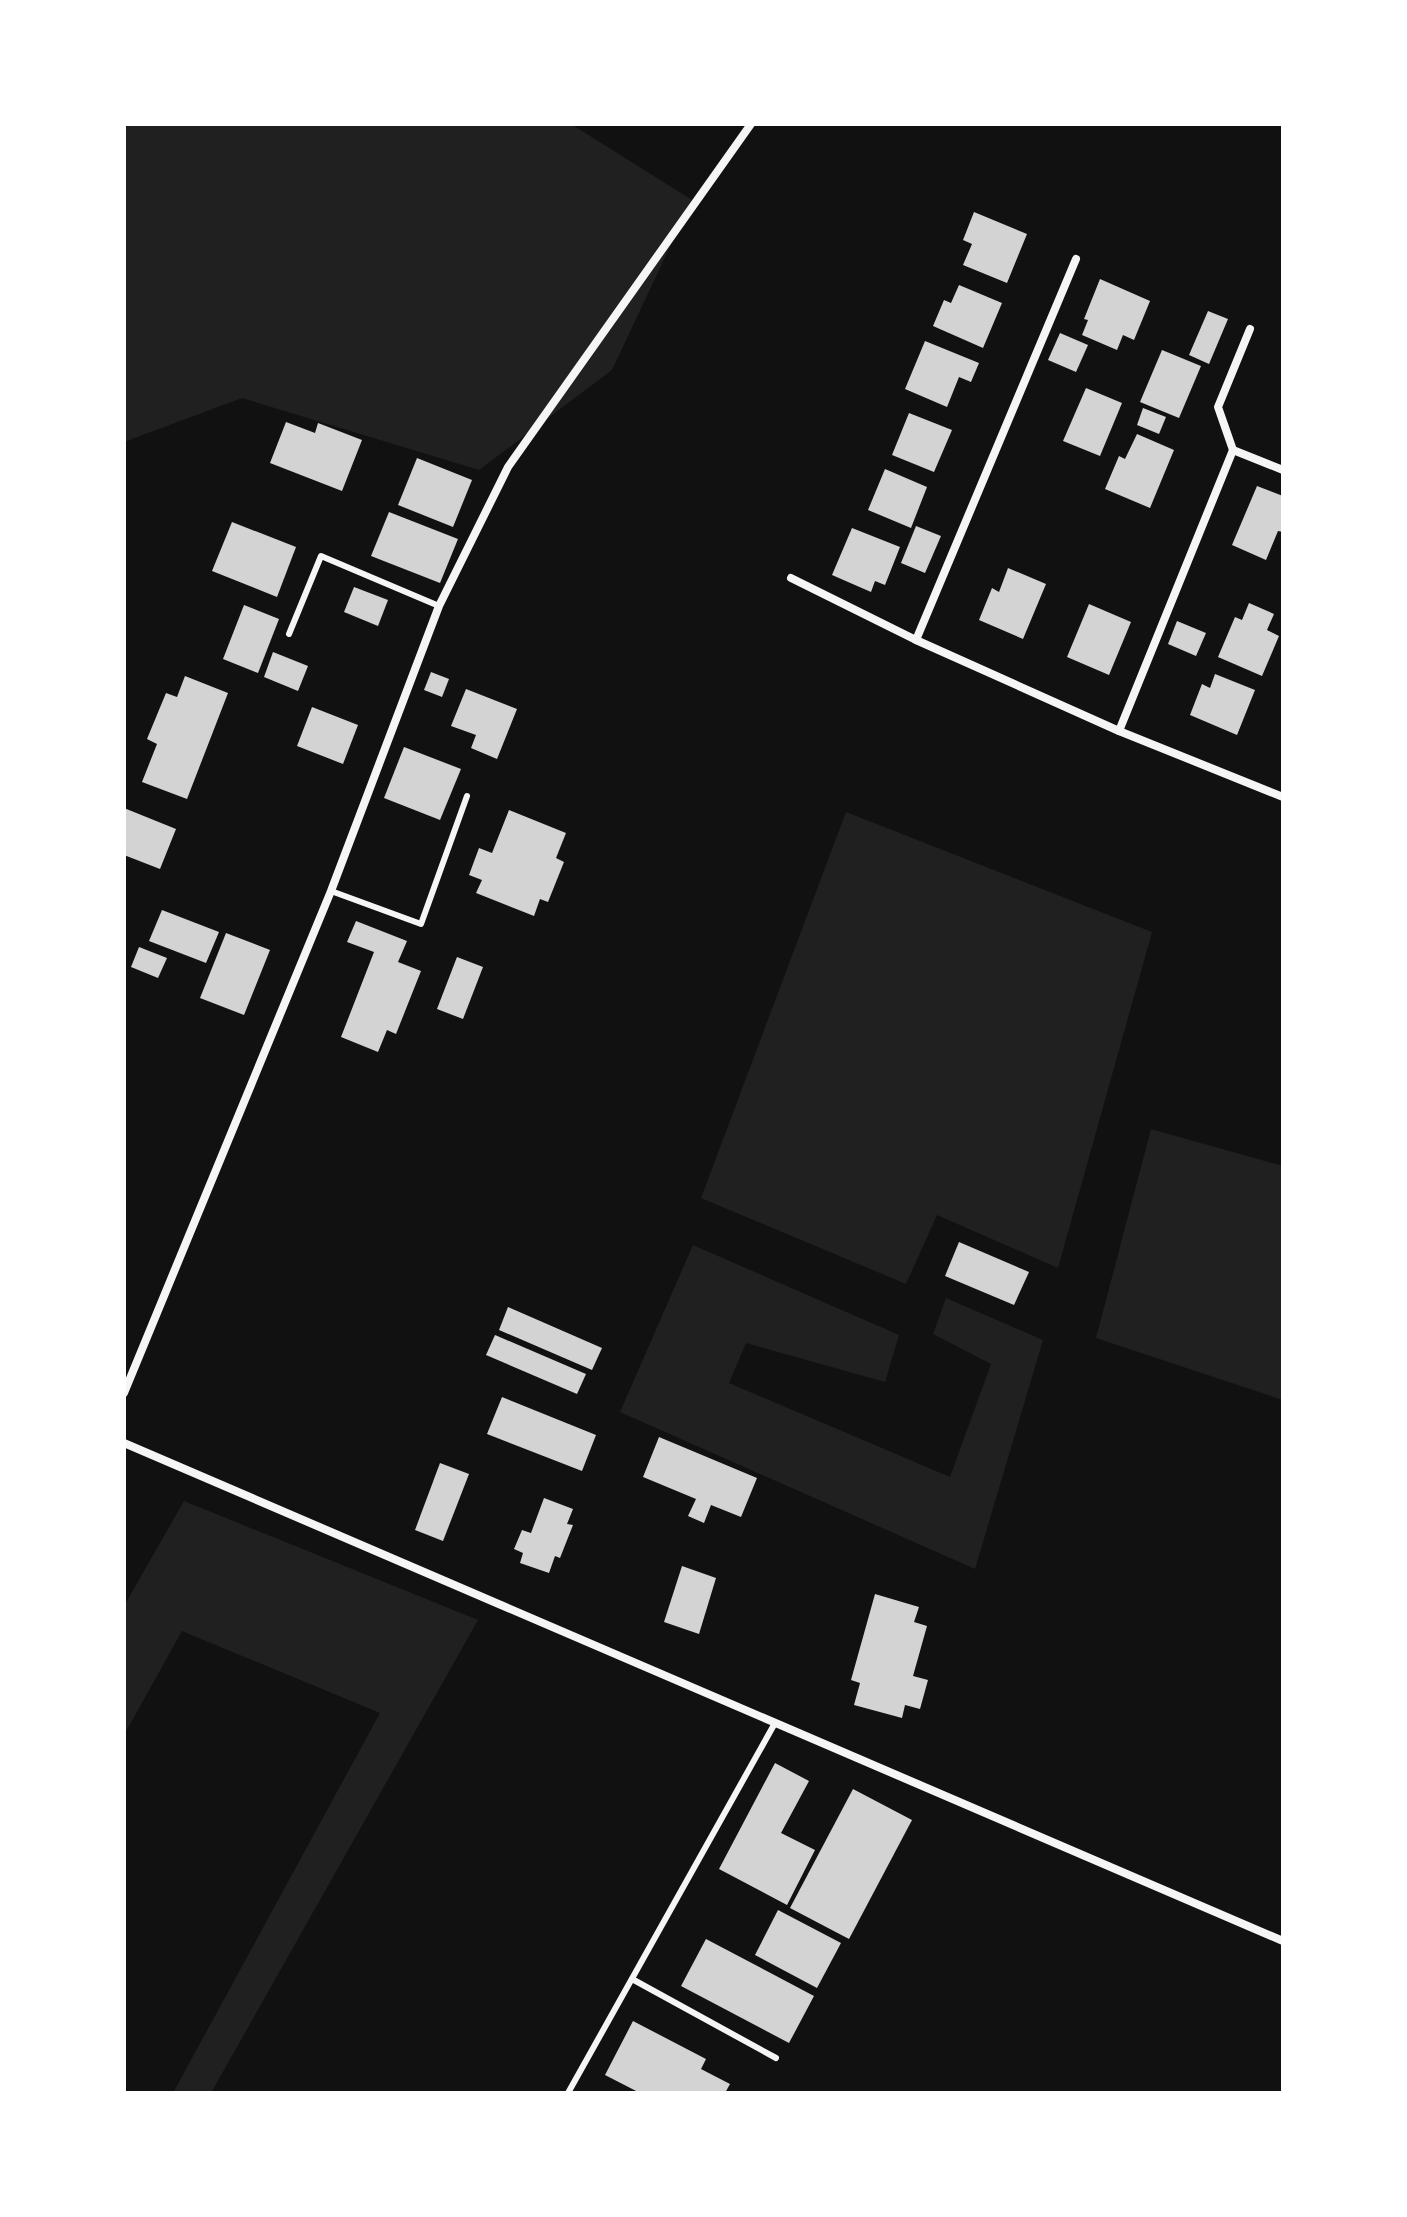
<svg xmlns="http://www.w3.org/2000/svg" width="1407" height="2217" viewBox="0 0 1407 2217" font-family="Merriweather,serif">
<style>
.green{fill:#202020}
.building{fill:#d3d3d3}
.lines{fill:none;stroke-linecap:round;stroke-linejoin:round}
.service{stroke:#f5f5f5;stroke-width:6}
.minor{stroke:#f5f5f5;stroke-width:8}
</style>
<rect width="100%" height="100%" fill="#111"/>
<!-- green -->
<g class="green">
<polygon points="124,124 571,124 692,200 612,370 479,470 242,398 124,442"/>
<polygon points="846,812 1152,932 1058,1268 937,1215 906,1284 701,1198"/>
<polygon points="1151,1129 1283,1166 1283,1400 1096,1338"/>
<polygon points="693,1245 899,1335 885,1382 746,1343 729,1383 950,1477 991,1364 933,1334 946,1298 1043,1340 975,1569 620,1412"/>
<polygon points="184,1501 478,1620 211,2093 173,2093 380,1713 182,1631 124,1735 124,1606"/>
</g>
<!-- building -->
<g class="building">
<polygon points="974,212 1027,234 1007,283 963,265 972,244 963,240"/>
<polygon points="1100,279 1150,301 1134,340 1123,335 1117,350 1082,335 1088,320 1084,319"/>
<polygon points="959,285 1002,303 983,348 933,326 944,300 951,303"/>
<polygon points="1208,311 1228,319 1209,364 1189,355"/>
<polygon points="1060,333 1088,345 1076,372 1048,360"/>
<polygon points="925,341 979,363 971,382 959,377 947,407 905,389"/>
<polygon points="1162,350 1201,366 1179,418 1140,402"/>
<polygon points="1086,388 1122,403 1100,456 1063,441"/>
<polygon points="1143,408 1166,417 1159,434 1137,425"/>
<polygon points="909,413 952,430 934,472 892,455"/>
<polygon points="286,422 315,433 318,423 362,440 342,491 270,463"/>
<polygon points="1137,434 1174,450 1150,508 1105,489 1119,456 1125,459"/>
<polygon points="417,458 472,480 453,527 398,505"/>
<polygon points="885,469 927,487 911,528 868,510"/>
<polygon points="1257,486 1283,496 1283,532 1278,531 1266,560 1232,545"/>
<polygon points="389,512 458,539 440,583 371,556"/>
<polygon points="232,522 296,547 277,597 212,571"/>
<polygon points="916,526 941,536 925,573 901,563"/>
<polygon points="852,528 900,547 885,585 875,581 871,592 832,575"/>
<polygon points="1008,568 1046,584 1023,639 979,620 992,588 999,592"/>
<polygon points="354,587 388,600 378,626 344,612"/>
<polygon points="1249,603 1274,614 1267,630 1279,636 1262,676 1218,657 1235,617 1242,620"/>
<polygon points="1089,604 1131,622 1109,675 1067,657"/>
<polygon points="244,605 279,619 258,673 223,659"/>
<polygon points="1177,621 1206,633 1196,656 1168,644"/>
<polygon points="273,652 308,666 298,691 264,677"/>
<polygon points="431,672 449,679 442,697 424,690"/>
<polygon points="1215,674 1255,690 1237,735 1190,715 1202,684 1210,688"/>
<polygon points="185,676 228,693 187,799 142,782 157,744 147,739 166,693 177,697"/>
<polygon points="466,689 517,709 497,759 471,748 476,735 451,726"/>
<polygon points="312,707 358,725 343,764 297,746"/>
<polygon points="404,747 461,769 440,820 384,798"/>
<polygon points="124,808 176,829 160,869 124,855"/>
<polygon points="509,810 566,833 556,858 564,862 548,902 540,899 534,916 476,893 482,880 469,875 479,848 492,853"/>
<polygon points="162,910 219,932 206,963 149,941"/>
<polygon points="356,921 407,941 398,962 421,971 396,1034 387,1030 378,1052 341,1037 374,952 347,942"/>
<polygon points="226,933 270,950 244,1015 200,998"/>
<polygon points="139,947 167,958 158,978 131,967"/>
<polygon points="457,957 483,967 463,1019 437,1009"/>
<polygon points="959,1242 1029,1272 1014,1305 945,1276"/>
<polygon points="508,1307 602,1348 592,1370 499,1330"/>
<polygon points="495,1335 586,1374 577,1394 486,1355"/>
<polygon points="502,1397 596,1435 582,1471 487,1434"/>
<polygon points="659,1437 757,1478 741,1517 711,1505 704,1523 688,1516 696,1499 643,1477"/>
<polygon points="440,1463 469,1474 443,1541 415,1530"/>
<polygon points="544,1498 573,1509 567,1524 573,1525 560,1558 555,1556 549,1573 520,1563 523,1553 514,1549 522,1530 531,1533"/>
<polygon points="682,1566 716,1578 699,1634 664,1622"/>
<polygon points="875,1594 919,1607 914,1622 927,1626 913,1676 928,1680 920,1709 905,1705 902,1718 854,1705 860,1683 851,1680"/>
<polygon points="775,1763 809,1781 781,1833 815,1850 787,1905 719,1869"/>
<polygon points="853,1789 912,1820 849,1939 790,1908"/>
<polygon points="778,1910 841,1943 817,1988 755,1955"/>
<polygon points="706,1939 814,1996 789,2043 681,1986"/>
<polygon points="633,2021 706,2059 701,2069 730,2084 725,2093 640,2093 605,2075"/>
</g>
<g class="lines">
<!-- service -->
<g class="service">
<polyline points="289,634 321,556 439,606"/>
<polyline points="331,891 421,924 467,796"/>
<polyline points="632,1979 776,2058"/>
<polyline points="568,2093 775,1723"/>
</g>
<!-- minor -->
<g class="minor">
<polyline points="1233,450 1218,407 1250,329"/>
<polyline points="791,578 916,640 1119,731 1283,797"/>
<polyline points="916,640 1076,259"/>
<polyline points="1119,731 1233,450 1283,470"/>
<polyline points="124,1393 331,891 439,606 508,467 751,124"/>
<polyline points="124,1443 1283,1941"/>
</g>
</g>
<!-- border -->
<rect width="1407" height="2217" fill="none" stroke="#ffffff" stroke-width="252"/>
</svg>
